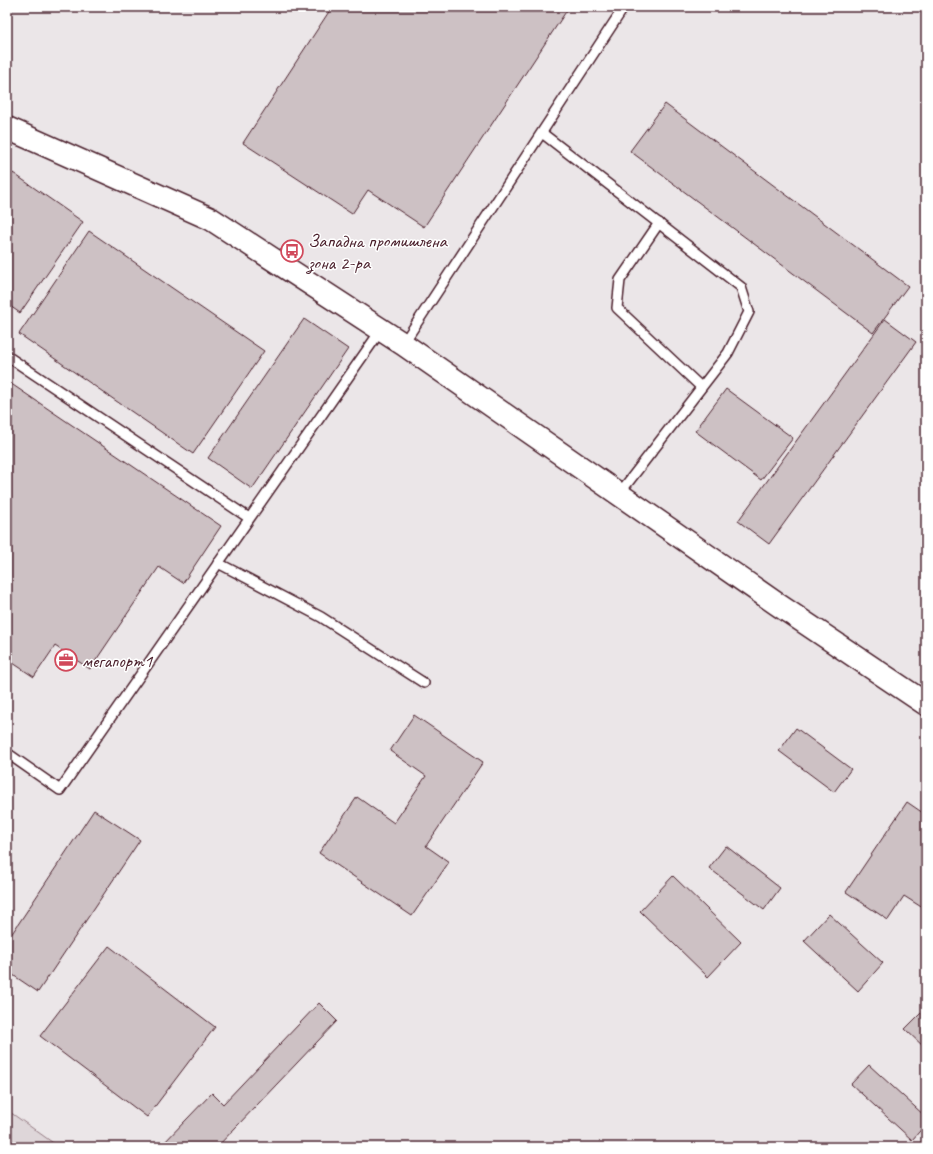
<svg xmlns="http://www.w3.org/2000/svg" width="933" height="1154" viewBox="0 0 933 1154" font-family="Caveat,sans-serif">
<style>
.built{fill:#ebe6e8}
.green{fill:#ded6d9;stroke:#947a82}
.building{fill:#cdc1c4;stroke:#4a1f2b}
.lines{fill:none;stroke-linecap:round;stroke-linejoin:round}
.service-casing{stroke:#4a1f2b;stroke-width:12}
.tertiary-casing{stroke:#4a1f2b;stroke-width:25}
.service{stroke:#fff;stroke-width:9}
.tertiary{stroke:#fff;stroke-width:22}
.labels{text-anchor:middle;stroke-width:3;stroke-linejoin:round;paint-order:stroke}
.poi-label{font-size:19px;fill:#4a1f2b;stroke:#fff;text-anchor:start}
</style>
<rect width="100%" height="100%" fill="#f8f6f7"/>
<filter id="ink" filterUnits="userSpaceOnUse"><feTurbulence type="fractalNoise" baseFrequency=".025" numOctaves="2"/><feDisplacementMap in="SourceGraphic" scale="8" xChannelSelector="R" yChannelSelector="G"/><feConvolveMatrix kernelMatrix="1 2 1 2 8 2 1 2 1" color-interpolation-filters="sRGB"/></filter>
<g filter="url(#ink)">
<!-- built -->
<polygon class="built" points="7,7 926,7 926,1147 59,1147 7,1110"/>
<!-- green -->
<polygon class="green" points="7,1110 59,1147 7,1147"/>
<!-- building -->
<g class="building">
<polygon points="332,7 569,7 424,227 368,190 352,214 243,143"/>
<polygon points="665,104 908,286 873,333 630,151"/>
<polygon points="13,173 83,222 20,313 7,304 7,182"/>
<polygon points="89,231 264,351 193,454 19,334"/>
<polygon points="304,319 348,349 252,489 208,458"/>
<polygon points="885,319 916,342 769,544 738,521"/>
<polygon points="7,381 221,526 183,583 159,567 90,669 55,646 34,677 7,659"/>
<polygon points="726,389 793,438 761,480 695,431"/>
<polygon points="414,715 483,762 426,846 449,862 412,916 319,853 357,797 394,823 426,776 390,751"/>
<polygon points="796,728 851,769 834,792 779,751"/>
<polygon points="907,802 926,815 926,910 904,896 888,920 846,892"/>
<polygon points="94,810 140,840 38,992 7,971 7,941"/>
<polygon points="726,846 780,888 764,910 709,868"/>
<polygon points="673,876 741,942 708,977 640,911"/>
<polygon points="829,914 883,963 858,991 804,941"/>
<polygon points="109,946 215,1027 147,1117 40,1036"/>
<polygon points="319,1003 337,1021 217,1147 162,1147 161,1146 212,1093 223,1104"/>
<polygon points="926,1008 926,1049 905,1029"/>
<polygon points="869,1065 926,1117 926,1124 912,1140 851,1084"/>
</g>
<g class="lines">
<!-- service casing -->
<g class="service-casing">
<g id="service">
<polyline points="542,133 741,287 749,312 728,353 619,494"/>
<polyline points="659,223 620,280 617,308 701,387"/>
<polyline points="403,344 624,7"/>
<polyline points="7,356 249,518"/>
<polyline points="218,563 321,617 424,683"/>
<polyline points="7,753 60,790 381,330"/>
</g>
</g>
<!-- tertiary casing -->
<g class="tertiary-casing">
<polyline id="tertiary" points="7,128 211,219 403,344 777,604 926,704"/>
</g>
<!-- service -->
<use href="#service" class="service"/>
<!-- tertiary -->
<use href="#tertiary" class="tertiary"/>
</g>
</g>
<!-- icons -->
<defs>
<g id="bus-ring" transform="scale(1.15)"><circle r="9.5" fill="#fff" stroke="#d1495b" stroke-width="1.5"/><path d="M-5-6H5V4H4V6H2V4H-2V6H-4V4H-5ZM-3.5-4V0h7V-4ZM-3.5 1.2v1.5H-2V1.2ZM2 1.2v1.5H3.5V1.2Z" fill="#d1495b"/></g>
<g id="office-ring" transform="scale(1.15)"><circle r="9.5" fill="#fff" stroke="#d1495b" stroke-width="1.5"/><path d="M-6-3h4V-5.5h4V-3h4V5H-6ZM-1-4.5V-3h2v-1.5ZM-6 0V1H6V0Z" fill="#d1495b"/></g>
</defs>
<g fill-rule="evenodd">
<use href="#bus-ring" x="292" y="251"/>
<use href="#office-ring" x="66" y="660"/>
</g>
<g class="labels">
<!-- poi labels -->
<g class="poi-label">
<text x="308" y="247">Западна промишлена<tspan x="308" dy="22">зона 2-ра</tspan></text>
<text x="82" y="667">мегапорт1</text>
</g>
</g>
<!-- margin -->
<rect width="933" height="1154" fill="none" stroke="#fff" stroke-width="24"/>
<rect x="12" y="12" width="909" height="1130" fill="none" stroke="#4a1f2b" stroke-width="1.5" filter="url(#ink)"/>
</svg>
